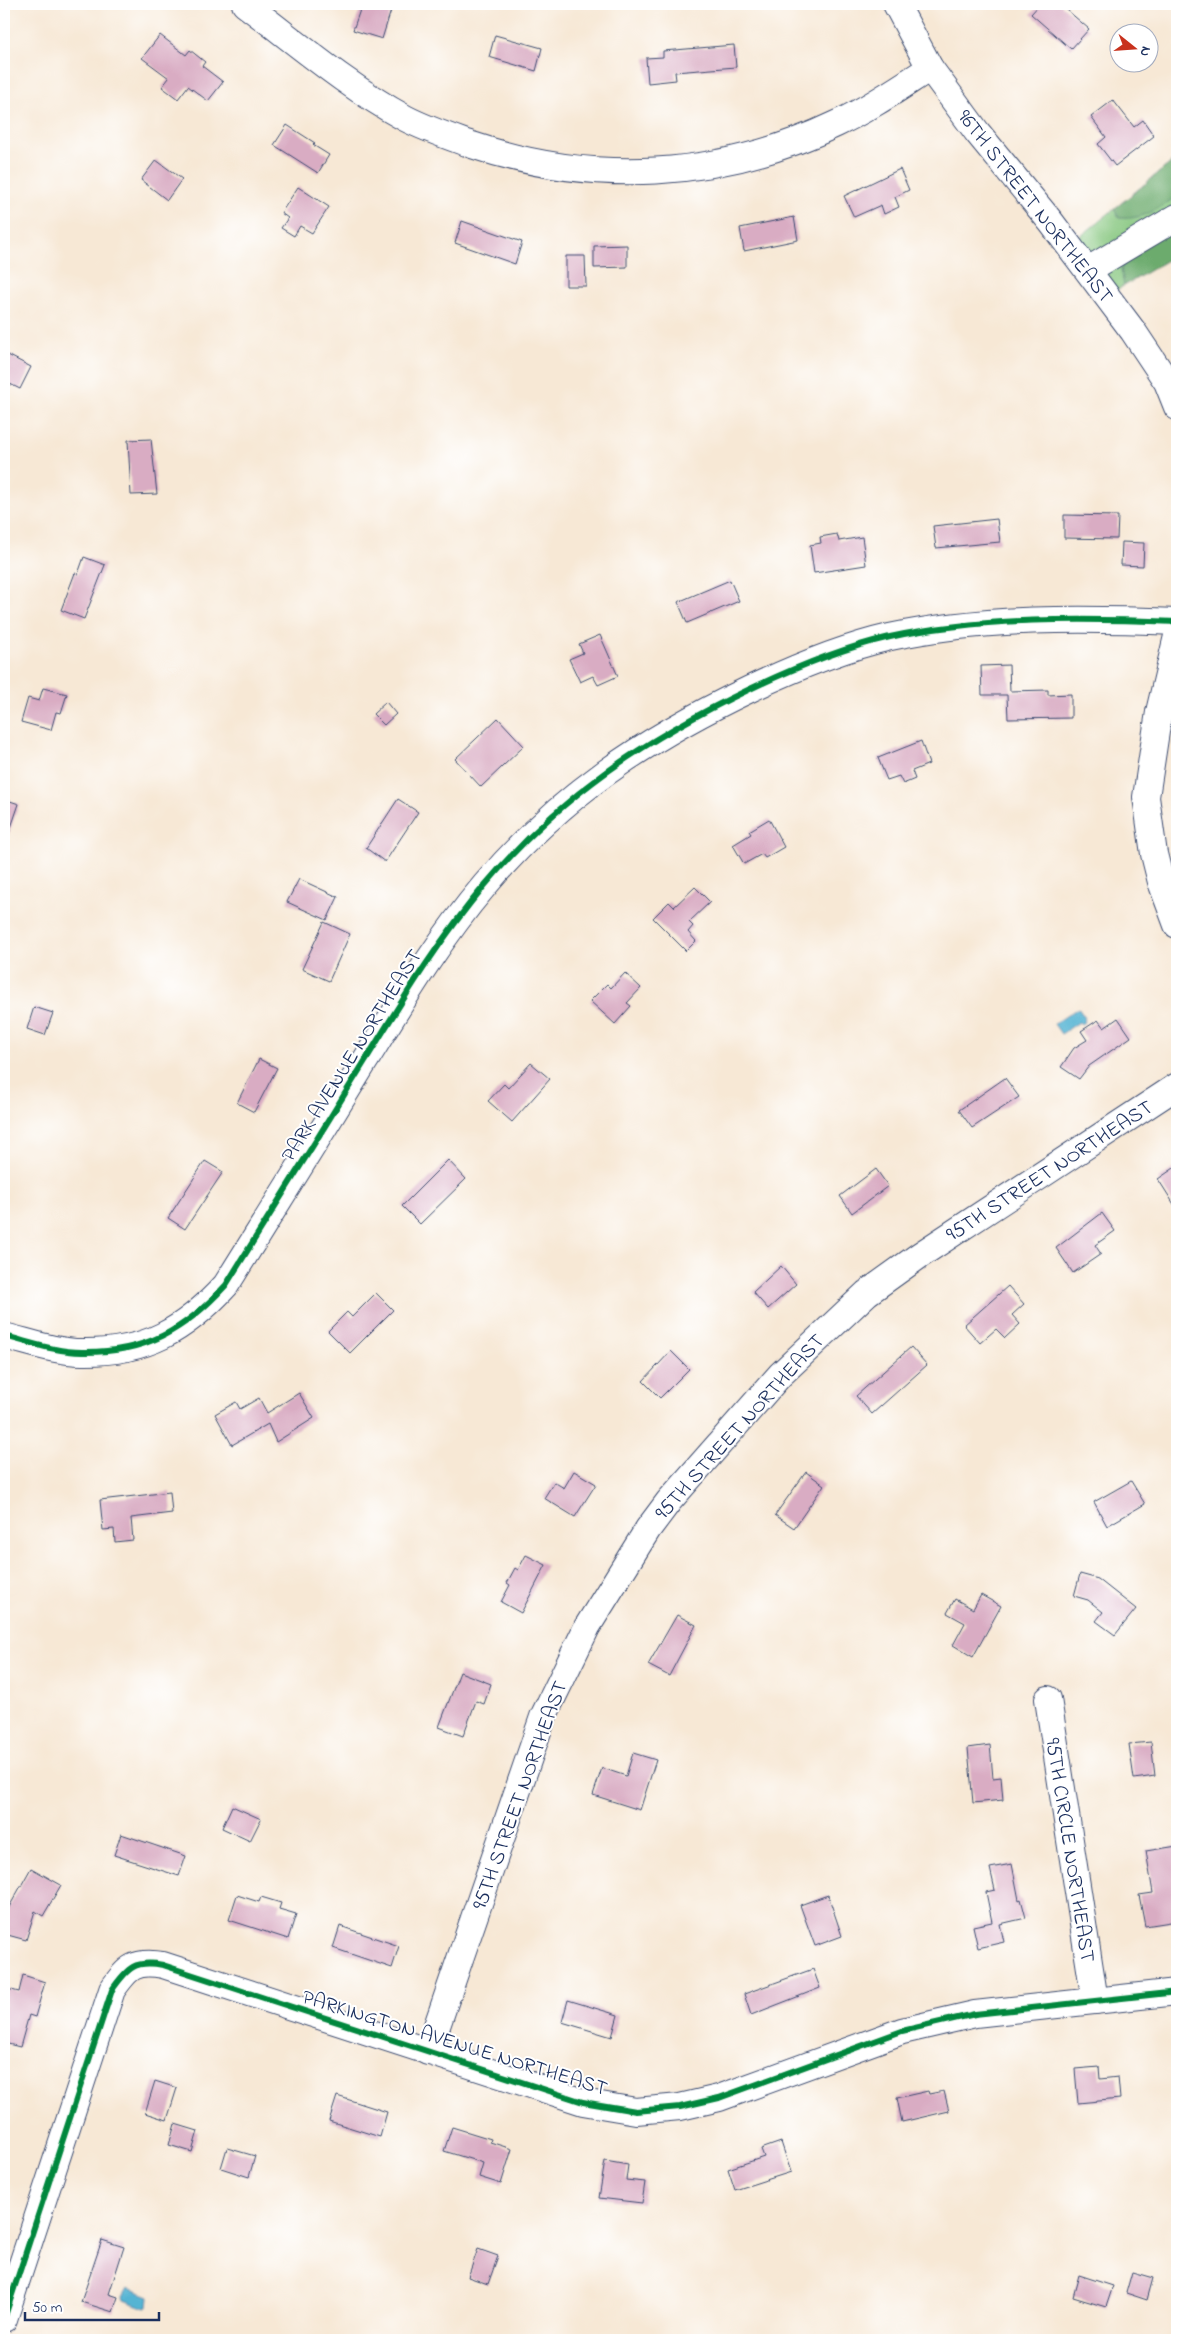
<svg xmlns="http://www.w3.org/2000/svg" width="1181" height="2344" viewBox="0 0 1181 2344" font-family="'Indie Flower',sans-serif">
<style>
.green{fill:#85c67e;stroke:#507a6e}
.forest{fill:#6cab6d;stroke:#446d66}
.water{fill:#55b4d3;stroke:#387298}
.building{fill:#d9acc3}
.lines{fill:none;stroke-linecap:round;stroke-linejoin:round}
.minor-casing{stroke:#3c4b70;stroke-width:28}
.minor{stroke:#fff;stroke-width:26}
.cycleway-casing{stroke:#fff;stroke-width:9}
.cycleway{stroke:#00873e;stroke-width:6}
.labels{text-anchor:middle;stroke-width:4;stroke-linejoin:round;paint-order:stroke}
.street-label{font-size:21px;fill:#1b2f5e;stroke:#fff}
</style>
<rect width="100%" height="100%" fill="#fff"/>
<filter id="ink" filterUnits="userSpaceOnUse"><feTurbulence type="fractalNoise" baseFrequency=".02" numOctaves="2"/><feDisplacementMap in="SourceGraphic" scale="10" xChannelSelector="R" yChannelSelector="G"/><feConvolveMatrix kernelMatrix="1 2 1 2 8 2 1 2 1" color-interpolation-filters="sRGB"/></filter>
<filter id="wash" filterUnits="userSpaceOnUse"><feTurbulence type="fractalNoise" baseFrequency=".0096" numOctaves="4" result="noise"/><feDisplacementMap in="SourceGraphic" scale="20" xChannelSelector="R" yChannelSelector="G"/><feGaussianBlur stdDeviation="1.12" result="paint"/><feColorMatrix in="noise" values="0 0 0 0 0 0 0 0 0 0 0 0 0 0 0 0 0 1.4 0 .05"/><feComposite in="paint" operator="in"/></filter>
<g filter="url(#wash)">
<rect width="100%" height="100%" fill="#f7e8d5"/>
<!-- green -->
<polygon class="green" points="1177,158 1177,254 1115,291 1076,240"/>
<!-- forest -->
<g class="forest">
<path d="M1177,158V196C1158,209 1143,220 1119,218L1114,209Z"/>
<polygon points="1177,225 1177,254 1124,286 1121,269 1129,255"/>
</g>
<!-- water -->
<g class="water">
<polygon points="1078,1008 1085,1018 1083,1020 1084,1022 1081,1024 1079,1022 1061,1034 1054,1024"/>
<polygon points="128,2288 149,2296 148,2307 145,2308 124,2300 123,2297"/>
</g>
<g id="blocks">
<!-- building -->
<g class="building">
<polygon points="362,4 393,4 382,39 353,30"/>
<polygon points="1040,4 1060,4 1089,29 1071,49 1031,14"/>
<polygon points="160,35 186,55 190,50 205,62 202,66 223,82 208,101 188,86 178,99 162,87 169,78 142,58"/>
<polygon points="495,35 542,48 536,71 489,57"/>
<polygon points="734,45 736,67 675,72 676,80 648,83 646,58 663,57 663,51"/>
<polygon points="1113,100 1134,127 1143,120 1154,136 1115,166 1098,144 1106,137 1091,117"/>
<polygon points="287,125 315,143 313,145 329,155 318,173 274,145"/>
<polygon points="156,160 182,179 167,200 141,180"/>
<polygon points="900,169 909,190 895,197 899,207 884,214 881,205 854,217 844,196"/>
<polygon points="298,187 329,207 312,233 300,226 294,236 281,228 288,218 281,213"/>
<polygon points="794,217 798,240 744,251 740,228"/>
<polygon points="462,221 522,242 515,264 455,243"/>
<polygon points="627,245 627,267 594,268 594,246"/>
<polygon points="566,256 585,256 586,286 566,286"/>
<polygon points="4,353 31,367 20,389 4,381"/>
<polygon points="151,439 157,494 131,495 128,440"/>
<polygon points="1064,515 1118,516 1117,539 1064,538"/>
<polygon points="997,519 1000,542 936,548 933,526"/>
<polygon points="837,534 839,541 862,537 866,565 814,573 810,545 821,543 820,537"/>
<polygon points="1122,542 1144,543 1143,566 1121,565"/>
<polygon points="84,557 105,565 84,619 61,610 75,573 78,574"/>
<polygon points="730,580 739,601 687,623 678,602"/>
<polygon points="600,635 618,676 598,685 593,676 580,682 569,659 583,653 579,644"/>
<polygon points="1009,665 1010,691 1048,690 1048,695 1071,694 1071,718 1008,719 1007,695 982,695 981,666"/>
<polygon points="43,688 67,694 61,713 56,712 51,730 21,722 28,698 39,701"/>
<polygon points="386,702 396,714 384,725 373,714"/>
<polygon points="498,718 524,746 481,787 455,759"/>
<polygon points="921,741 929,764 912,771 915,779 903,784 899,776 887,780 878,758"/>
<polygon points="4,799 19,804 6,842 4,841"/>
<polygon points="398,799 418,812 385,862 366,848"/>
<polygon points="769,819 784,847 765,858 762,854 744,864 733,845 751,834 749,831"/>
<polygon points="299,879 338,897 327,920 287,902"/>
<polygon points="695,887 710,902 689,922 693,926 688,932 696,941 686,951 653,918 669,902 674,907"/>
<polygon points="324,922 350,934 329,981 302,969"/>
<polygon points="625,973 641,988 627,1003 631,1006 615,1024 590,1001 607,984 611,988"/>
<polygon points="34,1007 53,1013 45,1035 27,1029"/>
<polygon points="1118,1018 1131,1037 1089,1066 1079,1079 1061,1067 1074,1048 1087,1040 1081,1031 1098,1020 1104,1028"/>
<polygon points="259,1059 277,1068 254,1112 237,1103"/>
<polygon points="531,1063 550,1079 512,1122 488,1101 504,1084 508,1088"/>
<polygon points="1005,1078 1019,1097 972,1128 959,1110"/>
<polygon points="448,1160 466,1179 420,1224 402,1206"/>
<polygon points="205,1161 223,1172 185,1229 168,1218"/>
<polygon points="1177,1166 1177,1209 1158,1179"/>
<polygon points="876,1169 888,1186 852,1213 840,1196"/>
<polygon points="1102,1213 1115,1231 1095,1245 1101,1254 1073,1273 1056,1248"/>
<polygon points="781,1266 796,1284 768,1309 753,1292"/>
<polygon points="1008,1286 1024,1304 1012,1315 1020,1324 1005,1338 996,1329 980,1343 964,1325"/>
<polygon points="376,1293 393,1310 350,1353 328,1331 347,1312 352,1317"/>
<polygon points="911,1347 927,1365 872,1414 856,1396"/>
<polygon points="671,1351 689,1369 660,1398 643,1381"/>
<polygon points="299,1393 314,1418 276,1442 268,1424 232,1445 215,1414 236,1402 240,1409 259,1398 267,1413"/>
<polygon points="574,1471 596,1484 575,1517 544,1498 554,1482 564,1488"/>
<polygon points="806,1472 824,1485 794,1528 775,1515"/>
<polygon points="1131,1481 1145,1504 1107,1526 1094,1502"/>
<polygon points="170,1492 172,1513 131,1518 133,1540 115,1542 114,1529 103,1530 100,1500"/>
<polygon points="526,1555 546,1565 521,1613 501,1602 510,1585 507,1583 515,1568 518,1570"/>
<polygon points="1080,1574 1098,1579 1136,1609 1115,1635 1096,1621 1103,1612 1088,1600 1074,1596"/>
<polygon points="981,1595 1001,1606 973,1657 953,1645 965,1623 947,1613 955,1599 973,1609"/>
<polygon points="677,1615 696,1625 669,1676 648,1665"/>
<polygon points="460,1672 491,1684 484,1704 476,1701 463,1736 439,1727"/>
<polygon points="1151,1742 1155,1776 1134,1779 1129,1744"/>
<polygon points="990,1745 993,1778 1001,1777 1003,1800 973,1803 968,1748"/>
<polygon points="633,1753 656,1760 640,1810 593,1795 602,1768 626,1776"/>
<polygon points="232,1806 261,1819 250,1841 222,1828"/>
<polygon points="121,1834 186,1856 179,1876 114,1855"/>
<polygon points="1177,1846 1177,1921 1145,1926 1139,1895 1153,1893 1146,1851"/>
<polygon points="1012,1864 1019,1900 1021,1899 1026,1918 1000,1924 1004,1942 978,1948 973,1926 992,1922 986,1892 995,1890 990,1868"/>
<polygon points="31,1868 61,1885 43,1916 35,1911 26,1940 4,1934 4,1923 8,1909"/>
<polygon points="237,1895 259,1902 261,1897 281,1903 279,1909 296,1914 288,1939 229,1920"/>
<polygon points="828,1895 842,1936 815,1946 800,1905"/>
<polygon points="340,1926 399,1946 392,1968 333,1948"/>
<polygon points="813,1969 820,1988 751,2015 744,1994"/>
<polygon points="23,1975 45,1982 35,2017 29,2015 20,2047 4,2043 4,1988 19,1992"/>
<polygon points="568,2000 618,2015 612,2037 562,2022"/>
<polygon points="1099,2067 1100,2079 1118,2077 1120,2099 1078,2103 1075,2069"/>
<polygon points="155,2081 177,2088 167,2120 145,2113"/>
<polygon points="928,2091 929,2094 944,2091 949,2111 902,2122 897,2098"/>
<polygon points="337,2096 387,2112 380,2137 329,2121"/>
<polygon points="175,2124 198,2131 192,2152 169,2145"/>
<polygon points="452,2127 491,2139 490,2142 512,2149 501,2184 479,2177 483,2163 444,2151"/>
<polygon points="781,2142 791,2172 735,2190 728,2169 764,2157 761,2149"/>
<polygon points="227,2148 255,2156 249,2177 221,2168"/>
<polygon points="605,2161 628,2165 626,2180 645,2182 642,2203 599,2198"/>
<polygon points="102,2240 124,2247 109,2294 118,2297 113,2312 81,2302"/>
<polygon points="478,2249 498,2256 488,2284 468,2277"/>
<polygon points="1132,2272 1153,2278 1147,2300 1126,2293"/>
<polygon points="1079,2275 1113,2286 1106,2307 1073,2297"/>
</g>
</g>
</g>
<g filter="url(#ink)">
<use href="#blocks" fill-opacity="0" stroke="#3c4b70" stroke-width="1"/>
<g class="lines">
<!-- minor casing -->
<g class="minor-casing">
<g id="minor">
<path d="M245,4C297,43 348,87 405,118C426,129 450,137 472,145C593,186 721,179 836,124C869,109 900,87 930,68"/>
<polyline points="896,4 930,68 977,132 1051,222 1133,331 1167,382 1177,407"/>
<polyline points="1088,270 1177,217"/>
<polyline points="1177,636 1159,712 1146,797 1154,854 1161,882 1177,925"/>
<path d="M4,1336C29,1342 56,1352 82,1352C146,1353 185,1330 226,1285C273,1210 319,1136 365,1061C402,1001 439,939 485,885C560,796 645,739 750,689C794,668 842,648 890,637C984,617 1082,618 1177,622"/>
<polyline points="1048,1699 1095,2001"/>
<polyline points="428,2052 543,1717 587,1627 648,1529 669,1501 780,1375 867,1293 920,1255 1177,1086"/>
<path d="M4,2319L112,1990C128,1967 135,1960 163,1965L583,2102L636,2111L680,2107L719,2098L902,2031L975,2014L1177,1992"/>
</g>
</g>
<!-- minor -->
<use href="#minor" class="minor"/>
<!-- cycleway casing -->
<g class="cycleway-casing">
<g id="cycleway">
<path d="M4,1336C29,1342 56,1352 82,1352C146,1353 185,1330 226,1285C273,1210 319,1136 365,1061C402,1001 439,939 485,885C560,796 645,739 750,689C794,668 842,648 890,637C984,617 1082,618 1177,622"/>
<path d="M4,2319L112,1990C128,1967 135,1960 163,1965L583,2102L636,2111L680,2107L719,2098L902,2031L975,2014L1177,1992"/>
</g>
</g>
<!-- cycleway -->
<use href="#cycleway" class="cycleway"/>
</g>
</g>
<g class="labels">
<!-- street labels -->
<g class="street-label">
<text transform="translate(1036 206) rotate(52)" y="7">96TH STREET NORTHEAST</text>
<text transform="translate(351 1055) rotate(-58)" y="7">PARK AVENUE NORTHEAST</text>
<text transform="translate(1049 1170) rotate(-33)" y="7">95TH STREET NORTHEAST</text>
<text transform="translate(739 1426) rotate(-48)" y="7">95TH STREET NORTHEAST</text>
<text transform="translate(519 1795) rotate(-70)" y="7">95TH STREET NORTHEAST</text>
<text transform="translate(1071 1850) rotate(81)" y="7">95TH CIRCLE NORTHEAST</text>
<text transform="translate(455 2042) rotate(17)" y="7">PARKINGTON AVENUE NORTHEAST</text>
</g>
</g>
<!-- margin -->
<rect width="1181" height="2344" fill="none" stroke="#fff" stroke-width="20"/>
<!-- north arrow -->
<g transform="translate(1134 48) rotate(107)"><circle r="24" fill="#ffffff" stroke="#a4acbf"/>
<path d="M0-4L9 19L0 12L-9 19Z" fill="#c8321e"/>
<text y="-8" font-size="14" font-weight="bold" text-anchor="middle" fill="#1b2f5e">N</text>
</g>
<!-- scale -->
<path d="M25 2312v8h134v-8" fill="none" stroke="#1b2f5e" stroke-width="2.5"/>
<text x="32" y="2312" font-size="15" fill="#1b2f5e" stroke="#ffffff" stroke-width="4" paint-order="stroke">50 m</text>
</svg>
